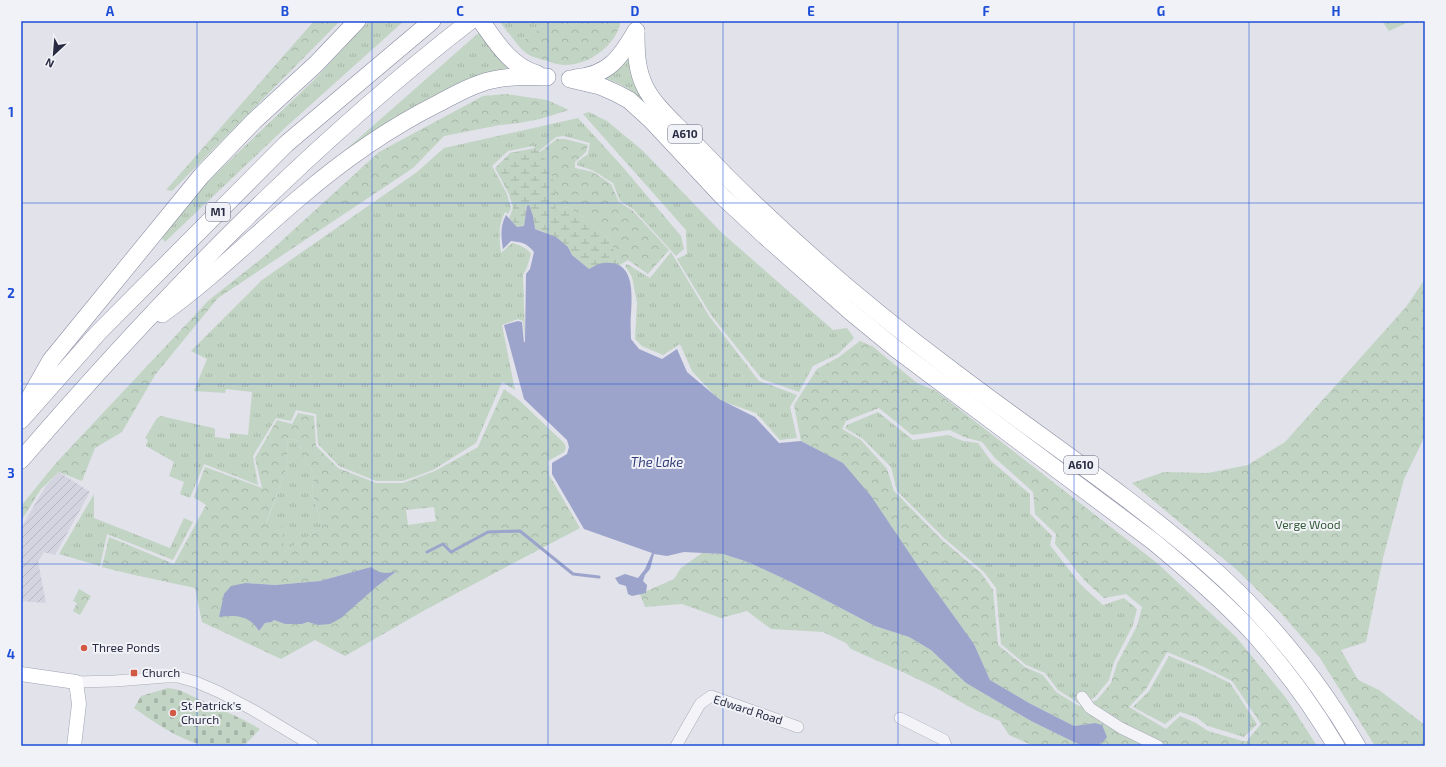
<svg xmlns="http://www.w3.org/2000/svg" width="1446" height="767" viewBox="0 0 1446 767" font-family="'Exo 2',sans-serif">
<style>
.industrial{fill:url(#industrial-furrows)}
.grass{fill:url(#grass-tufts)}
.forest{fill:url(#forest-crowns);fill-rule:evenodd}
.wetland{fill:url(#wetland-marsh)}
.cemetery{fill:url(#cemetery-stones)}
.water{fill:#9ca4cb}
.lines{fill:none;stroke-linecap:round;stroke-linejoin:round}
.stream{stroke:#9ca4cb;stroke-width:3}
.minor-casing{stroke:#aaabb8;stroke-width:12}
.major-casing{stroke:#a0a2b6;stroke-width:15}
.highway-casing{stroke:#888ba1;stroke-width:18}
.minor{stroke:#f4f4f8;stroke-width:11}
.major{stroke:#fff;stroke-width:14}
.highway{stroke:#fff;stroke-width:17}
.grid{fill:none;stroke:#1d4ed8;stroke-width:1;stroke-opacity:0.55}
.poi-dot{fill:#d25944;stroke:#f1f2f7;stroke-width:1.5}
.labels{text-anchor:middle;stroke-width:4;stroke-linejoin:round;paint-order:stroke}
.shield{fill:#f1f2f7;stroke:#656779;stroke-width:1}
.shield-label{font-size:11px;font-weight:bold;fill:#292b43}
.park-label{font-size:12px;fill:#365f3a;stroke:#f1f2f7}
.poi-label{font-size:12px;fill:#292b43;stroke:#f1f2f7;text-anchor:start}
.street-label{font-size:12px;fill:#292b43;stroke:#f1f2f7}
.water-label{font-size:13px;font-style:italic;fill:#323c78;stroke:#f1f2f7}
.neatline{fill:none;stroke:#1d4ed8;stroke-width:1.5}
.grid-label{font-size:13px;text-anchor:middle;font-weight:bold;fill:#1d4ed8}
</style>
<defs>
<pattern id="industrial-furrows" width="10" height="10" patternUnits="userSpaceOnUse"><rect width="10" height="10" fill="#d3d4df"/><path d="M-1 1l2-2M0 10L10 0M9 11l2-2" fill="none" stroke="#b5b6c1"/></pattern>
<pattern id="grass-tufts" width="24" height="20" patternUnits="userSpaceOnUse"><rect width="24" height="20" fill="#c2d4c3"/><path d="M3 7l-1-3M5 7V3M7 7l1-3M15 17l-1-3M17 17v-4M19 17l1-3" fill="none" stroke="#a7b6a9"/></pattern>
<pattern id="forest-crowns" width="20" height="18" patternUnits="userSpaceOnUse"><rect width="20" height="18" fill="#c2d4c3"/><path d="M2 6a3 3 0 1 1 6 0M12 15a3 3 0 1 1 6 0" fill="none" stroke="#a7b6a9"/></pattern>
<pattern id="wetland-marsh" width="20" height="14" patternUnits="userSpaceOnUse"><rect width="20" height="14" fill="#c2d4c3"/><path d="M1 5h8M5 5V1M11 12h8M15 12V8" fill="none" stroke="#a7b6a9"/></pattern>
<pattern id="cemetery-stones" width="16" height="16" patternUnits="userSpaceOnUse"><rect width="16" height="16" fill="#c2d4c3"/><path d="M2 7V4a2 2 0 0 1 4 0v3zM10 15v-3a2 2 0 0 1 4 0v3z" fill="#a7b6a9"/></pattern>
</defs>
<rect width="100%" height="100%" fill="#e1e2ea"/>
<!-- industrial -->
<polygon class="industrial" points="59,472 90,492 55,555 44,552 38,562 46,603 21,601 21,528 45,487"/>
<!-- grass -->
<g class="grass">
<polygon points="369,21 404,21 287,126 165,242 162,238 202,187 315,79"/>
<polygon points="499,21 549,21 518,45"/>
<polygon points="483,29 512,67 485,74 342,153"/>
<path d="M630,52L645,102C629,88 621,83 600,77Z"/>
<polygon points="589,112 607,121 642,150 722,233 833,330 847,328 854,338 838,354 813,366 799,392 762,379 711,315 677,259 687,254 686,230 583,114"/>
<path d="M578,118L621,165L681,236L684,249L676,256L633,209L620,201L613,183L592,170L577,165V162L588,154L590,143L564,136L556,137L539,151L533,146L508,151L492,166L507,194L511,208L508,214L505,212C498,225 499,238 501,253L512,243C519,245 526,247 531,254L527,267L523,275L525,339L523,321L518,319L502,325L515,390L502,382L476,443L433,470L403,481H376L339,466L318,444L316,414L296,410L291,421L276,418L253,456L258,485L204,464L190,498L180,494L184,482L169,476L174,462L146,446L148,440L145,438L157,418L161,416L213,428L215,429V437L230,439V433L248,435L252,392L226,389L225,393L194,391L207,359L191,351L262,280L417,172L444,148Z"/>
<polygon points="671,252 709,316 759,381 797,395 790,407 797,438 780,440 756,413 719,400 692,371 680,344 663,355 642,346 635,339 637,303 632,277 625,266 627,264 650,278"/>
<polygon points="878,412 913,440 948,435 963,441 978,443 991,461 1030,494 1030,514 1052,536 1050,545 1081,585 1103,605 1124,598 1137,609 1133,625 1114,662 1109,680 1094,698 1080,704 1058,690 1045,673 1026,665 1001,644 996,588 984,572 944,538 897,491 891,467 863,439 845,428 847,425"/>
<polygon points="288,438 300,441 301,453 314,474 312,492 322,527 284,552 266,524 286,469"/>
<polygon points="94,494 94,518 170,548 184,518 193,522 173,560 107,534 100,566 59,554"/>
<polygon points="1169,656 1201,669 1230,683 1257,724 1244,737 1208,726 1196,717 1180,712 1165,724 1133,707 1149,691"/>
</g>
<!-- forest -->
<g class="forest">
<polygon points="314,21 340,21 172,191 166,190"/>
<path d="M549,21H621C616,45 590,65 565,65C558,65 550,62 544,60C532,57 526,55 518,45Z"/>
<polygon points="1382,21 1411,21 1389,31"/>
<polygon points="506,94 547,100 569,110 540,119 519,123 500,125 444,136 413,168 218,298 155,375 122,432 95,448 82,481 59,472 41,489 21,521 21,506 56,463 209,300 266,255 379,152 483,96"/>
<polygon points="557,139 565,139 588,145 586,152 575,162 575,168 593,172 611,184 619,202 632,210 669,250 648,274 628,260 620,265 609,238 589,221 568,207 556,211 555,193 540,152"/>
<polygon points="1425,279 1425,436 1404,479 1383,558 1366,642 1341,650 1358,680 1379,690 1425,725 1425,746 1375,746 1320,658 1281,613 1237,570 1132,483 1164,472 1208,473 1248,465 1285,442 1406,307"/>
<path d="M860,341L872,346L917,383L936,391L1157,563L1236,637L1286,698L1317,746H1089L1098,745L1095,723L1074,726L1029,703L990,680L974,644L843,463L801,441L794,405L817,369L839,357ZM879,408L912,435L950,430L964,437L982,442L995,458L1033,492L1035,514L1056,534L1055,544L1085,581L1104,598L1126,594L1142,607L1137,626L1117,664L1111,683L1097,700L1079,706L1056,692L1043,675L1025,667L998,645L993,590L981,573L942,540L894,491L887,469L861,440L842,429L846,421ZM1167,652L1204,667L1232,681L1261,724L1246,742L1208,731L1196,723L1180,716L1166,729L1129,707L1146,689Z"/>
<path d="M504,389L519,400L564,443L566,448L564,452L548,461L549,475L580,528L425,610L345,656L315,640L281,659L202,622L195,588L130,574L102,567L109,537L174,564L206,505L194,497L205,467L262,488L255,458L277,420L292,424L298,413L314,416L316,446L338,468L376,483H403L435,471L478,447ZM288,438L300,441L301,453L314,474L312,492L322,527L284,552L282,525L266,523L286,469ZM434,507L436,521L408,525L406,510ZM371,567C381,575 384,574 396,572L376,587L318,625L308,622L302,624H285L274,620L272,622L265,623L259,631L253,622L238,615L246,583L275,585L320,581Z"/>
<polygon points="702,553 723,554 748,562 791,582 875,626 909,637 931,650 966,683 1031,721 1078,744 1086,746 1034,746 1009,735 1000,721 977,711 936,688 905,673 851,649 846,643 823,632 771,629 747,611 721,618 682,604 645,607 640,594 674,579 681,568"/>
<polygon points="79,589 91,596 80,615 73,611 77,603 73,601"/>
</g>
<!-- wetland -->
<polygon class="wetland" points="535,148 542,154 552,173 555,193 556,211 568,207 589,221 609,238 620,265 603,263 589,269 572,255 568,247 542,231 534,229 533,216 527,206 524,226 517,227 509,218 513,208 509,194 495,168 510,153"/>
<!-- cemetery -->
<path class="cemetery" d="M168,688L179,690L244,720L260,729L244,746C233,746 220,747 209,746C184,743 155,723 134,708L141,696Z"/>
<!-- water -->
<g class="water">
<path d="M529,205L533,216L535,229L556,237L568,247L572,255L589,269C593,267 599,263 603,263C635,259 632,293 631,314C630,322 631,331 631,339L639,349L662,359L677,349L687,372L719,399L755,417L779,443L801,441L843,463L871,496L920,569L974,644L990,680L1029,703L1074,726L1095,723L1102,725L1107,737L1104,741L1098,745L1086,746L1078,744L1031,721L966,683L931,650L909,637L875,626L791,582L748,562L723,554L684,552L667,556L654,554L650,569L645,575L643,581L647,585L646,593L632,596L628,594L626,586L619,584L615,578L625,574L638,578L645,569L652,553L584,529L552,474V463L567,454L569,447L567,440L524,399L504,325L518,321L522,322L524,343L525,341L526,274L530,269L534,252C527,243 521,242 511,241L503,249C501,237 500,226 506,215L517,227L524,226L527,206Z"/>
<path d="M371,567C380,574 386,574 397,571L376,587L341,618L330,624L318,625L308,622L302,624H285L274,620L272,622L265,623L259,631C249,615 236,615 219,617L224,594L231,586L246,583L275,585L320,581Z"/>
</g>
<g class="lines">
<!-- stream -->
<polyline class="stream" points="427,552 443,544 451,552 488,532 520,531 573,574 599,577"/>
<!-- minor casing -->
<g class="minor-casing">
<g id="minor">
<polyline points="76,682 115,681 166,677 178,677 196,682 219,692 253,710 313,746"/>
<polyline points="1082,697 1090,708 1121,728 1158,746"/>
<polyline points="900,718 944,740 946,746"/>
<polyline points="676,746 700,704 711,696 798,727"/>
</g>
</g>
<!-- major casing -->
<g class="major-casing">
<polyline id="major" points="21,674 76,682 79,704 74,746"/>
</g>
<!-- highway casing -->
<g class="highway-casing">
<g id="highway">
<path d="M481,21C496,42 510,66 537,74"/>
<path d="M636,31C636,50 636,69 645,87C653,103 668,117 681,130C696,145 711,160 725,175C794,244 870,309 949,368C1034,433 1124,492 1205,562C1265,614 1317,678 1357,746"/>
<path d="M575,78C609,75 620,58 636,31"/>
<path d="M570,79L600,86L616,93L629,100L651,120L723,197L765,236L851,312L896,349L1154,542C1189,571 1224,601 1255,635C1285,669 1313,707 1336,746"/>
<path d="M162,314C211,279 253,237 299,198C342,161 389,128 439,103C456,94 474,84 492,80C510,76 528,76 547,77"/>
<polyline points="26,404 51,360 202,175 254,121 316,64 357,21"/>
<polyline points="21,420 98,333 286,144 432,21"/>
<path d="M21,460C158,301 304,150 470,21"/>
</g>
</g>
<!-- minor -->
<use href="#minor" class="minor"/>
<!-- major -->
<use href="#major" class="major"/>
<!-- highway -->
<use href="#highway" class="highway"/>
</g>
<!-- grid -->
<path class="grid" d="M197,21V746M372,21V746M548,21V746M723,21V746M898,21V746M1074,21V746M1249,21V746M21,203H1425M21,384H1425M21,564H1425"/>
<!-- markers -->
<g class="poi-dot">
<circle cx="84" cy="648" r="4"/>
<rect x="130" y="669" width="8" height="8" rx="2"/>
<circle cx="173" cy="713" r="4"/>
</g>
<g class="labels">
<!-- shield labels -->
<g class="shield">
<rect x="668" y="125" width="34" height="18" rx="3"/>
<rect x="206" y="203" width="24" height="18" rx="3"/>
<rect x="1064" y="456" width="34" height="18" rx="3"/>
</g>
<g class="shield-label">
<text x="685" y="138">A610</text>
<text x="218" y="216">M1</text>
<text x="1081" y="469">A610</text>
</g>
<!-- park labels -->
<g class="park-label">
<text x="1308" y="529">Verge Wood</text>
</g>
<!-- poi labels -->
<g class="poi-label">
<text x="92" y="652">Three Ponds</text>
<text x="142" y="677">Church</text>
<text x="181" y="710">St Patrick's<tspan x="181" dy="14">Church</tspan></text>
</g>
<!-- street labels -->
<g class="street-label">
<text transform="translate(748 710) rotate(18)" y="4">Edward Road</text>
</g>
<!-- water labels -->
<g class="water-label">
<text x="657" y="467">The Lake</text>
</g>
</g>
<!-- border -->
<rect width="1446" height="767" fill="none" stroke="#f1f2f7" stroke-width="44"/>
<!-- north arrow -->
<g transform="translate(54 54) rotate(206)" stroke="#f1f2f7" stroke-width="3" paint-order="stroke">
<path d="M0-3L7 15L0 10L-7 15Z" fill="#292b43"/>
<text y="-6" font-size="11" font-weight="bold" text-anchor="middle" fill="#292b43">N</text>
</g>
<rect x="22" y="22" width="1402" height="723" class="neatline"/>
<g class="grid-label">
<text x="110" y="16">A</text>
<text x="285" y="16">B</text>
<text x="460" y="16">C</text>
<text x="635" y="16">D</text>
<text x="811" y="16">E</text>
<text x="986" y="16">F</text>
<text x="1161" y="16">G</text>
<text x="1336" y="16">H</text>
<text x="11" y="117">1</text>
<text x="11" y="298">2</text>
<text x="11" y="478">3</text>
<text x="11" y="659">4</text>
</g>
</svg>
